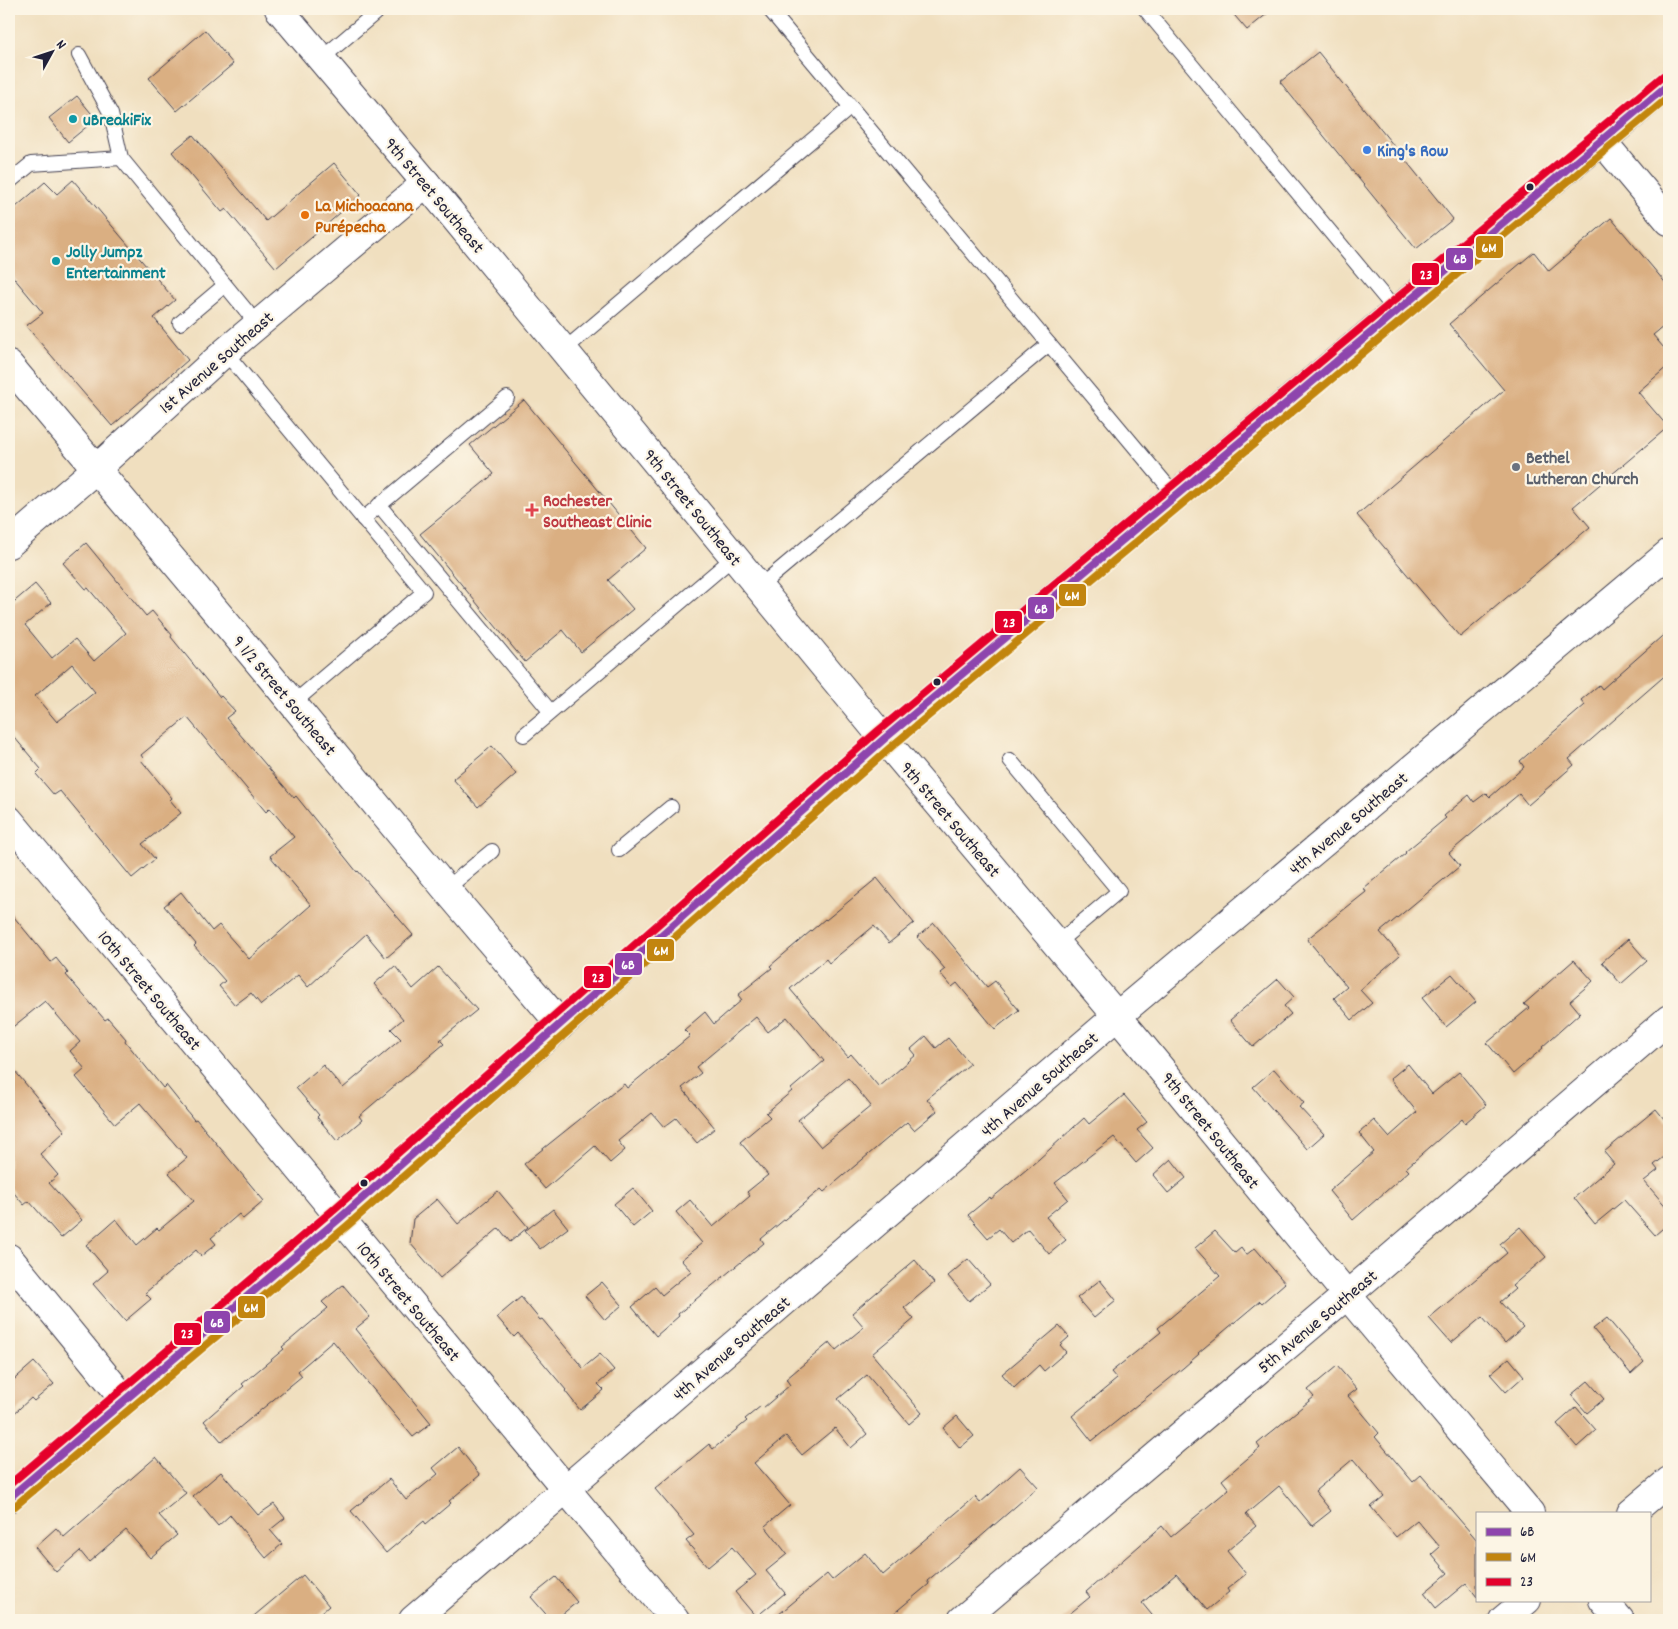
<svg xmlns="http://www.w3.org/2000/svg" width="1678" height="1629" viewBox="0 0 1678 1629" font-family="Dekko,sans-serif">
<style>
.building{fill:#daaf82;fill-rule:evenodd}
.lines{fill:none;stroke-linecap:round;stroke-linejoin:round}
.lane-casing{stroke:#413e4f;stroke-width:16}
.street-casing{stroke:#413e4f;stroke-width:30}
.secondary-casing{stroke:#413e4f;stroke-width:30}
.lane{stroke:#fff;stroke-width:14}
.street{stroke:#fff;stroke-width:28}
.secondary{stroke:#fff;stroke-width:28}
.bus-1-casing{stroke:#fcf5e5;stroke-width:11}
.bus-2-casing{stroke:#fcf5e5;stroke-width:11}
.bus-3-casing{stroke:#fcf5e5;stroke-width:11}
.bus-1{stroke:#8e44ad;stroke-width:8}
.bus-2{stroke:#c2850f;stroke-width:8}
.bus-3{stroke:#e4002b;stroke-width:8}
.culture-dot{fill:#0f9aa8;stroke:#fcf5e5;stroke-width:2}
.shop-dot{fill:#3f7fe0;stroke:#fcf5e5;stroke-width:2}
.bus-dot{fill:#22223b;stroke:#fcf5e5;stroke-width:2}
.food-dot{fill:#e8710a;stroke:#fcf5e5;stroke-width:2}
.worship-dot{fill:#6b7280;stroke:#fcf5e5;stroke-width:2}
.health-dot{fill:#e0444e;stroke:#fcf5e5;stroke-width:2}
.labels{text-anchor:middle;stroke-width:4.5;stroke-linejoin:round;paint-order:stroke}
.culture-label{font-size:18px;font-weight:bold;fill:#0d838f;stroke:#fcf5e5;text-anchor:start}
.shop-label{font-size:18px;font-weight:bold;fill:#366cbe;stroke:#fcf5e5;text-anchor:start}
.street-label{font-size:18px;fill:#22223b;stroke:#fcf5e5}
.food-label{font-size:18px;font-weight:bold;fill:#c56008;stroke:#fcf5e5;text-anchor:start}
.worship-label{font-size:18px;font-weight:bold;fill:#5b616d;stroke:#fcf5e5;text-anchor:start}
.health-label{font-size:18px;font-weight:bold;fill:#be3a42;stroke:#fcf5e5;text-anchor:start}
.line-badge{stroke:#fcf5e5;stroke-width:2}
.badge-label{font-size:14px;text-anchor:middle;font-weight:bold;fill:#fff}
</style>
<rect width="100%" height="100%" fill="#fcf5e5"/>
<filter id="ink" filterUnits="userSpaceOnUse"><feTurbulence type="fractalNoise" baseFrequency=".02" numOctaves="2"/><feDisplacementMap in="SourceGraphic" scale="10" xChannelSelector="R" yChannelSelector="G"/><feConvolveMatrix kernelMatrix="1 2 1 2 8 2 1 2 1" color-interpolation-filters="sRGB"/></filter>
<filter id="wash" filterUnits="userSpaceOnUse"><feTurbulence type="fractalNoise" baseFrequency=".0096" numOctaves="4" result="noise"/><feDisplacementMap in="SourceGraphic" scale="20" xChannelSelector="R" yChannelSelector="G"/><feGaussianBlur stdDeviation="1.12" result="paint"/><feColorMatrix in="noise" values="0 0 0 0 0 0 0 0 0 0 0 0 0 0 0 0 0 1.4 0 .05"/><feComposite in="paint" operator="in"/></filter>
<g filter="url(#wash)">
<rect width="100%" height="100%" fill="#f0dfbf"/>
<g id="blocks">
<!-- building -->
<g class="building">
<polygon points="1229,9 1273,9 1247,30"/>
<polygon points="205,30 233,64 177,111 149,78"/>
<polygon points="1318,52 1453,219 1416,249 1280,82"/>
<polygon points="77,96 96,119 68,142 49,118"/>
<polygon points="193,135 266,221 334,163 361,195 276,268 226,209 222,212 172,152"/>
<polygon points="73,180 175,300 154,318 188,360 112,426 26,326 43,313 9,272 9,213 45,182 57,194"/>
<polygon points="1611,218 1669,287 1669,322 1653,335 1669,354 1669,365 1638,392 1668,427 1573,507 1590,527 1460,637 1357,515 1504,390 1449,324 1534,252 1549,271"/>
<polygon points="524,400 646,548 608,580 633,609 581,652 563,630 525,662 420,534 494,474 470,445"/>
<path d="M86,543L146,616L152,611L172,635L171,637L220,697L221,696L235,711L226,718L294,798L296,796L357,872L358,871L413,935L386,958L366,934L308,987L298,975L261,1005L251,993L235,1005L219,986L225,981L194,946L196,944L164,906L181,892L212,931L219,925L249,959L311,905L270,856L294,837L270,808L266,812L187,717L141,755L143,758L141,760L172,798L170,800L181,813L142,844L155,859L132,878L60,791L54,795L36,774L41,769L9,731V606L35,584L51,603L25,625L52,658L75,639L94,661L126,633L88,588L86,589L63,563ZM72,664L95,692L57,722L35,696Z"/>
<polygon points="1669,630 1669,672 1569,759 1574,765 1528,805 1519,794 1449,853 1460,866 1380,932 1400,955 1360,990 1372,1003 1352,1020 1334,998 1347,987 1307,939 1366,892 1364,888 1406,853 1405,852 1446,818 1444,816 1469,795 1474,802 1486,793 1490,797 1524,767 1520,761 1585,705 1581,700 1599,685 1602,689"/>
<polygon points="492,746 516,774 478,807 453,779"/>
<path d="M877,878L914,923L889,943L874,926L829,963L826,959L790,989L848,1057L851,1054L879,1087L916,1055L911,1049L926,1036L936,1048L948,1038L970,1064L927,1099L937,1111L914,1130L907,1122L824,1192L821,1189L761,1239L764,1243L678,1314L679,1316L656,1336L632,1307L655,1287L662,1295L691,1271L681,1260L702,1243L676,1212L690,1200L713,1227L750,1196L747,1192L768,1175L740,1142L770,1117L766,1113L792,1091L791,1089L824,1061L787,1017L768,1032L756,1017L696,1067L701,1073L682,1088L715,1128L697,1143L676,1118L664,1127L652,1113L618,1141L625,1150L610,1163L595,1146L545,1189L524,1164L624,1084L627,1088L690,1036L684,1030L705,1012L714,1024L742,1000L738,995L772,968L770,966L825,919L826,920ZM848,1078L871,1106L821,1147L798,1120Z"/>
<polygon points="9,911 51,962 56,958 68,973 66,975 105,1020 108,1018 126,1039 125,1041 163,1088 166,1085 194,1120 196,1119 264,1201 243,1219 239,1214 211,1238 216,1244 201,1256 196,1250 145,1293 151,1299 125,1321 93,1284 108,1271 86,1245 116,1219 137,1245 157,1228 159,1230 194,1201 169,1173 187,1158 140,1103 115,1124 76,1077 85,1069 70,1051 80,1042 45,1001 9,1030"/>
<polygon points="934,923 987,987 995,981 1019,1010 995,1029 957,983 952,987 940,973 945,969 917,937"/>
<polygon points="1628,939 1647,961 1621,984 1602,962"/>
<polygon points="1574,960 1593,981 1570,1001 1580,1013 1542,1047 1543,1048 1513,1074 1487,1043 1529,1008 1524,1004"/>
<polygon points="395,966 413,989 438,967 477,1010 440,1040 444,1044 359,1116 362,1120 337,1141 317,1117 319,1115 296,1088 323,1065 343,1088 401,1039 391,1029 403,1019 374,984"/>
<polygon points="1452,974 1476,1002 1446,1027 1422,998"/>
<polygon points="1278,979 1294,997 1284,1006 1291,1014 1253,1047 1230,1020"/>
<polygon points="9,1064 65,1131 40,1154 58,1175 49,1183 82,1220 61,1238 29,1201 24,1205 9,1187"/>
<polygon points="1408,1064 1432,1094 1459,1072 1486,1105 1465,1123 1462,1119 1406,1168 1409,1171 1353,1220 1329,1191 1374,1152 1359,1133 1374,1120 1389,1137 1417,1112 1390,1079"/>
<polygon points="1274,1069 1304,1103 1299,1107 1324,1134 1307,1149 1253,1087"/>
<polygon points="1124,1095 1147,1122 1137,1130 1153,1148 1136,1163 1114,1137 1055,1183 1068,1199 1046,1217 1066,1240 1049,1254 1028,1229 1011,1243 999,1229 988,1238 968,1215 990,1197 991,1199 1039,1159 1084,1118 1089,1124"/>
<polygon points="1656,1109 1669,1125 1669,1153 1654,1165 1658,1170 1644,1181 1669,1210 1669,1223 1655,1235 1624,1200 1595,1224 1574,1198 1614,1164 1604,1152"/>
<polygon points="1171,1159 1186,1178 1168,1193 1153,1175"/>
<polygon points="633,1188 652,1211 633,1227 614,1204"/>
<polygon points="498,1191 528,1227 510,1242 499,1228 440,1278 410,1243 413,1219 437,1199 458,1224"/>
<polygon points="553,1209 568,1228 540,1249 525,1231"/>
<polygon points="1520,1227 1546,1257 1512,1286 1515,1289 1500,1302 1523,1327 1505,1343 1482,1317 1451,1343 1429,1318 1507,1253 1500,1244"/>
<polygon points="1215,1231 1235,1253 1241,1248 1246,1255 1255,1248 1285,1283 1262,1303 1260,1301 1198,1353 1199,1354 1183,1368 1092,1441 1072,1416 1117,1379 1111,1372 1161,1332 1158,1328 1220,1276 1195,1248"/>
<polygon points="968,1259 990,1284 969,1301 948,1276"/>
<polygon points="915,1260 934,1283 904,1308 914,1319 872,1354 922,1413 909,1424 867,1375 838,1399 867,1434 851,1448 835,1428 802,1455 786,1436 754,1463 790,1505 765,1526 787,1554 766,1571 785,1593 756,1617 735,1592 756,1575 732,1547 708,1567 686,1541 694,1535 655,1489 709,1444 713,1449 747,1421 745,1419 761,1406 763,1408 790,1385 786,1379 830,1342 836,1350 864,1327 852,1313"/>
<polygon points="1100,1280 1116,1300 1094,1318 1077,1298"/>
<polygon points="602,1282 622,1305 605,1320 585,1296"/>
<polygon points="343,1285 370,1317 355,1329 431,1423 413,1437 333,1341 298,1371 302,1376 222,1442 204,1421 244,1386 242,1384 284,1349 282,1347 328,1308 322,1302"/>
<polygon points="521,1297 540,1320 542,1319 583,1368 600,1354 614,1370 598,1384 604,1390 580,1410 565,1391 566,1390 518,1333 514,1337 497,1317"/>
<polygon points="1607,1318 1644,1362 1631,1374 1593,1329"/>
<polygon points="1059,1326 1069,1337 1060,1345 1066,1352 1044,1371 1039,1365 1014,1388 1002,1374"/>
<polygon points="1509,1358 1524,1376 1506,1392 1490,1374"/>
<polygon points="34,1362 54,1384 34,1401 31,1398 9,1418 9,1384"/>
<polygon points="1337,1366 1357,1389 1348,1396 1379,1433 1375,1437 1413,1482 1421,1475 1477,1540 1477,1597 1466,1583 1436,1608 1424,1593 1448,1573 1432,1554 1440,1547 1417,1520 1396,1537 1371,1507 1384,1496 1353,1459 1315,1491 1331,1511 1312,1526 1279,1486 1246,1514 1256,1526 1227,1551 1246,1574 1227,1589 1229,1592 1207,1610 1176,1574 1142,1603 1156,1620 1062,1620 1090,1597 1086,1592 1162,1526 1171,1537 1229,1489 1222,1480 1260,1448 1257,1444 1314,1397 1308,1390"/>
<polygon points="1588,1381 1604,1399 1587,1413 1571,1395"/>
<polygon points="1576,1407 1596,1430 1577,1447 1557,1424"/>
<polygon points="957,1416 974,1436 960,1448 943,1428"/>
<polygon points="458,1447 480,1475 449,1501 451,1503 426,1524 424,1521 386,1553 351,1511 389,1479 406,1500 438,1474 433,1468"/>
<polygon points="156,1457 186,1493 159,1515 177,1535 150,1558 126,1530 89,1562 80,1551 56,1572 35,1547 56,1528 64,1537"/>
<polygon points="1020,1467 1038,1487 978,1539 927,1581 929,1584 886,1620 772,1620 827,1574 832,1580 865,1553 883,1575 975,1497 980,1503"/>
<polygon points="221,1472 258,1515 274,1504 285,1518 270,1530 282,1544 266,1558 230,1515 218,1526 193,1496"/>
<polygon points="303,1575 329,1606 313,1620 249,1620"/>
<polygon points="556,1577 577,1602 555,1620 551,1620 531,1597"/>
</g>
</g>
</g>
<g filter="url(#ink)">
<use href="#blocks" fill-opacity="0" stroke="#413e4f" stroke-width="1"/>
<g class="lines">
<!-- lane casing -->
<g class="lane-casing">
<g id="lane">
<polyline points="769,9 1176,496"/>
<polyline points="1145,9 1396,311"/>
<polyline points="79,55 111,114 121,158 258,325"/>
<polyline points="321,59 380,9"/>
<polyline points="9,182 31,164 121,158"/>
<polyline points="180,323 225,285"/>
<polyline points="564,350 851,107"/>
<polyline points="225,352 424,592 292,704"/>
<polyline points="379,505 550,711"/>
<polyline points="363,519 507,398"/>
<polyline points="759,587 1049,344"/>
<polyline points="524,735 734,557"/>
<polyline points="1010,760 1119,891 1056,944"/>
<polyline points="619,850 671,807"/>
<polyline points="446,889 492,851"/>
</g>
</g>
<!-- street casing -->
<g class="street-casing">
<g id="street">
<polyline points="1602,141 1669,221"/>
<polyline points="9,365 251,653 446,889 561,1025"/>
<polyline points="9,544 96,469 225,352 426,183"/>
<polyline points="9,820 675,1620"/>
<polyline points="9,1258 125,1400"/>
<polyline points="1631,1513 1669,1481"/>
<polyline points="413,1620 1117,1016 1669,553"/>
<polyline points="962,1620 1347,1295 1669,1019"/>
<polyline points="1503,1620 1527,1600"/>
</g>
</g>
<!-- secondary casing -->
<g class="secondary-casing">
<g id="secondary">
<polyline points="279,9 426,183 884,739 1138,1041 1347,1295 1530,1513"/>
<polyline points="9,1498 340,1218 561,1025 884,739 1396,311 1602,141 1669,84"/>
<polyline points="1603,1600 1620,1620"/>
</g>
</g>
<!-- lane -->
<use href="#lane" class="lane"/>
<!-- street -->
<use href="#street" class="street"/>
<!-- secondary -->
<use href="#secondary" class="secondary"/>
<!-- bus-1 casing -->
<g class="bus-1-casing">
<polyline id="bus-1" points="9,1498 340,1218 884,739 1669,84"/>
</g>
<!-- bus-2 casing -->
<g class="bus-2-casing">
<polyline id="bus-2" points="15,1506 347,1226 891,747 1669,97"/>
</g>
<!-- bus-3 casing -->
<g class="bus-3-casing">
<polyline id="bus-3" points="9,1485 333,1210 878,731 1663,76"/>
</g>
<!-- bus-1 -->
<use href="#bus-1" class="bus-1"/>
<!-- bus-2 -->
<use href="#bus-2" class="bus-2"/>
<!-- bus-3 -->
<use href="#bus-3" class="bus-3"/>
</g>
</g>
<!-- markers -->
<g class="culture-dot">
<circle cx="73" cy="119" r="5"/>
<circle cx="56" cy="261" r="5"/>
</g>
<circle class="shop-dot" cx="1367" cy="150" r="5"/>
<g class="bus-dot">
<circle cx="1530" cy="187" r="4.5"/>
<circle cx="937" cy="682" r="4.5"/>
<circle cx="364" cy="1183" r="4.5"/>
</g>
<circle class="food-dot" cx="305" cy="215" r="5"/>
<circle class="worship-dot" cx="1516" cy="467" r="5"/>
<path class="health-dot" d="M529.5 502.5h5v5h5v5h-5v5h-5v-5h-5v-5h5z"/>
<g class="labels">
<!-- culture labels -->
<g class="culture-label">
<text x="83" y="125">uBreakiFix</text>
<text x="66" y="257">Jolly Jumpz<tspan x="66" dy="21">Entertainment</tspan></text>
</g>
<!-- shop labels -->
<g class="shop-label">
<text x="1377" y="156">King's Row</text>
</g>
<!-- street labels -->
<g class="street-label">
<text transform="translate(435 195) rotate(50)" y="6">9th Street Southeast</text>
<text transform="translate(216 362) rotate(-41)" y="6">1st Avenue Southeast</text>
<text transform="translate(693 507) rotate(51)" y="6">9th Street Southeast</text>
<text transform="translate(285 695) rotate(50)" y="6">9 1/2 Street Southeast</text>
<text transform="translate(951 819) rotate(50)" y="6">9th Street Southeast</text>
<text transform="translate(1348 823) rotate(-40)" y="6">4th Avenue Southeast</text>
<text transform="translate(150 990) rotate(50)" y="6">10th Street Southeast</text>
<text transform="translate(1039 1084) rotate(-41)" y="6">4th Avenue Southeast</text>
<text transform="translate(1211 1130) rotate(51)" y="6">9th Street Southeast</text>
<text transform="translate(409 1301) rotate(50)" y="6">10th Street Southeast</text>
<text transform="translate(1317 1321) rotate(-40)" y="6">5th Avenue Southeast</text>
<text transform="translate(731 1348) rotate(-41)" y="6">4th Avenue Southeast</text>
</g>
<!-- food labels -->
<g class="food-label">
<text x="315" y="211">La Michoacana<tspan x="315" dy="21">Purépecha</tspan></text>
</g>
<!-- worship labels -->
<g class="worship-label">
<text x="1526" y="463">Bethel<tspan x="1526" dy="21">Lutheran Church</tspan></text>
</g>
<!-- health labels -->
<g class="health-label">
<text x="543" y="506">Rochester<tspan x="543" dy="21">Southeast Clinic</tspan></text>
</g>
</g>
<g class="line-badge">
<rect x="1475" y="235" width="29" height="24" rx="5" fill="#c2850f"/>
<rect x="1445" y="247" width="29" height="24" rx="5" fill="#8e44ad"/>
<rect x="1411" y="262" width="29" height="24" rx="5" fill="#e4002b"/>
<rect x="1058" y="583" width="29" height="24" rx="5" fill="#c2850f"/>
<rect x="1027" y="596" width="28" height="24" rx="5" fill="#8e44ad"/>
<rect x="994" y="610" width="29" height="24" rx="5" fill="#e4002b"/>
<rect x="646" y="938" width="29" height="24" rx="5" fill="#c2850f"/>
<rect x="614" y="952" width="29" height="24" rx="5" fill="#8e44ad"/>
<rect x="583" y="965" width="29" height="24" rx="5" fill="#e4002b"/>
<rect x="237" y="1295" width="29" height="24" rx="5" fill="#c2850f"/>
<rect x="203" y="1310" width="28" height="24" rx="5" fill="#8e44ad"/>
<rect x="173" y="1322" width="29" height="24" rx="5" fill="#e4002b"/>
</g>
<g class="badge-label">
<text x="1489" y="252">6M</text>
<text x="1460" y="263">6B</text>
<text x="1426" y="279">23</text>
<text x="1072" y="600">6M</text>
<text x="1041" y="613">6B</text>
<text x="1009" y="627">23</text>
<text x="661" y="955">6M</text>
<text x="628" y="969">6B</text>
<text x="598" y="982">23</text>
<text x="251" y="1312">6M</text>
<text x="217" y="1327">6B</text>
<text x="187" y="1338">23</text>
</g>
<!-- margin -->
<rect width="1678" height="1629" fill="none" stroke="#fcf5e5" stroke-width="30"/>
<!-- legend -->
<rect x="1476" y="1512" width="175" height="90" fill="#fcf5e5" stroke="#a5a1a1"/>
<rect x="1486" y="1528" width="25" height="8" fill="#8e44ad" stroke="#a5a1a1"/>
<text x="1520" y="1536" font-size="15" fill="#22223b">6B</text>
<rect x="1486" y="1553" width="25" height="8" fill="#c2850f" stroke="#a5a1a1"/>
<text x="1520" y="1562" font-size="15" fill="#22223b">6M</text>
<rect x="1486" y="1578" width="25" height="8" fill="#e4002b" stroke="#a5a1a1"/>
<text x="1520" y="1586" font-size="15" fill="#22223b">23</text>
<!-- north arrow -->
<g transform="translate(52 52) rotate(50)" stroke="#fcf5e5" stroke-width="4" paint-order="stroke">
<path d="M0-4L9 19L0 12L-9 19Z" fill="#22223b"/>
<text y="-8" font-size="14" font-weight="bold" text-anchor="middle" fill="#22223b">N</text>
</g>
</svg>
